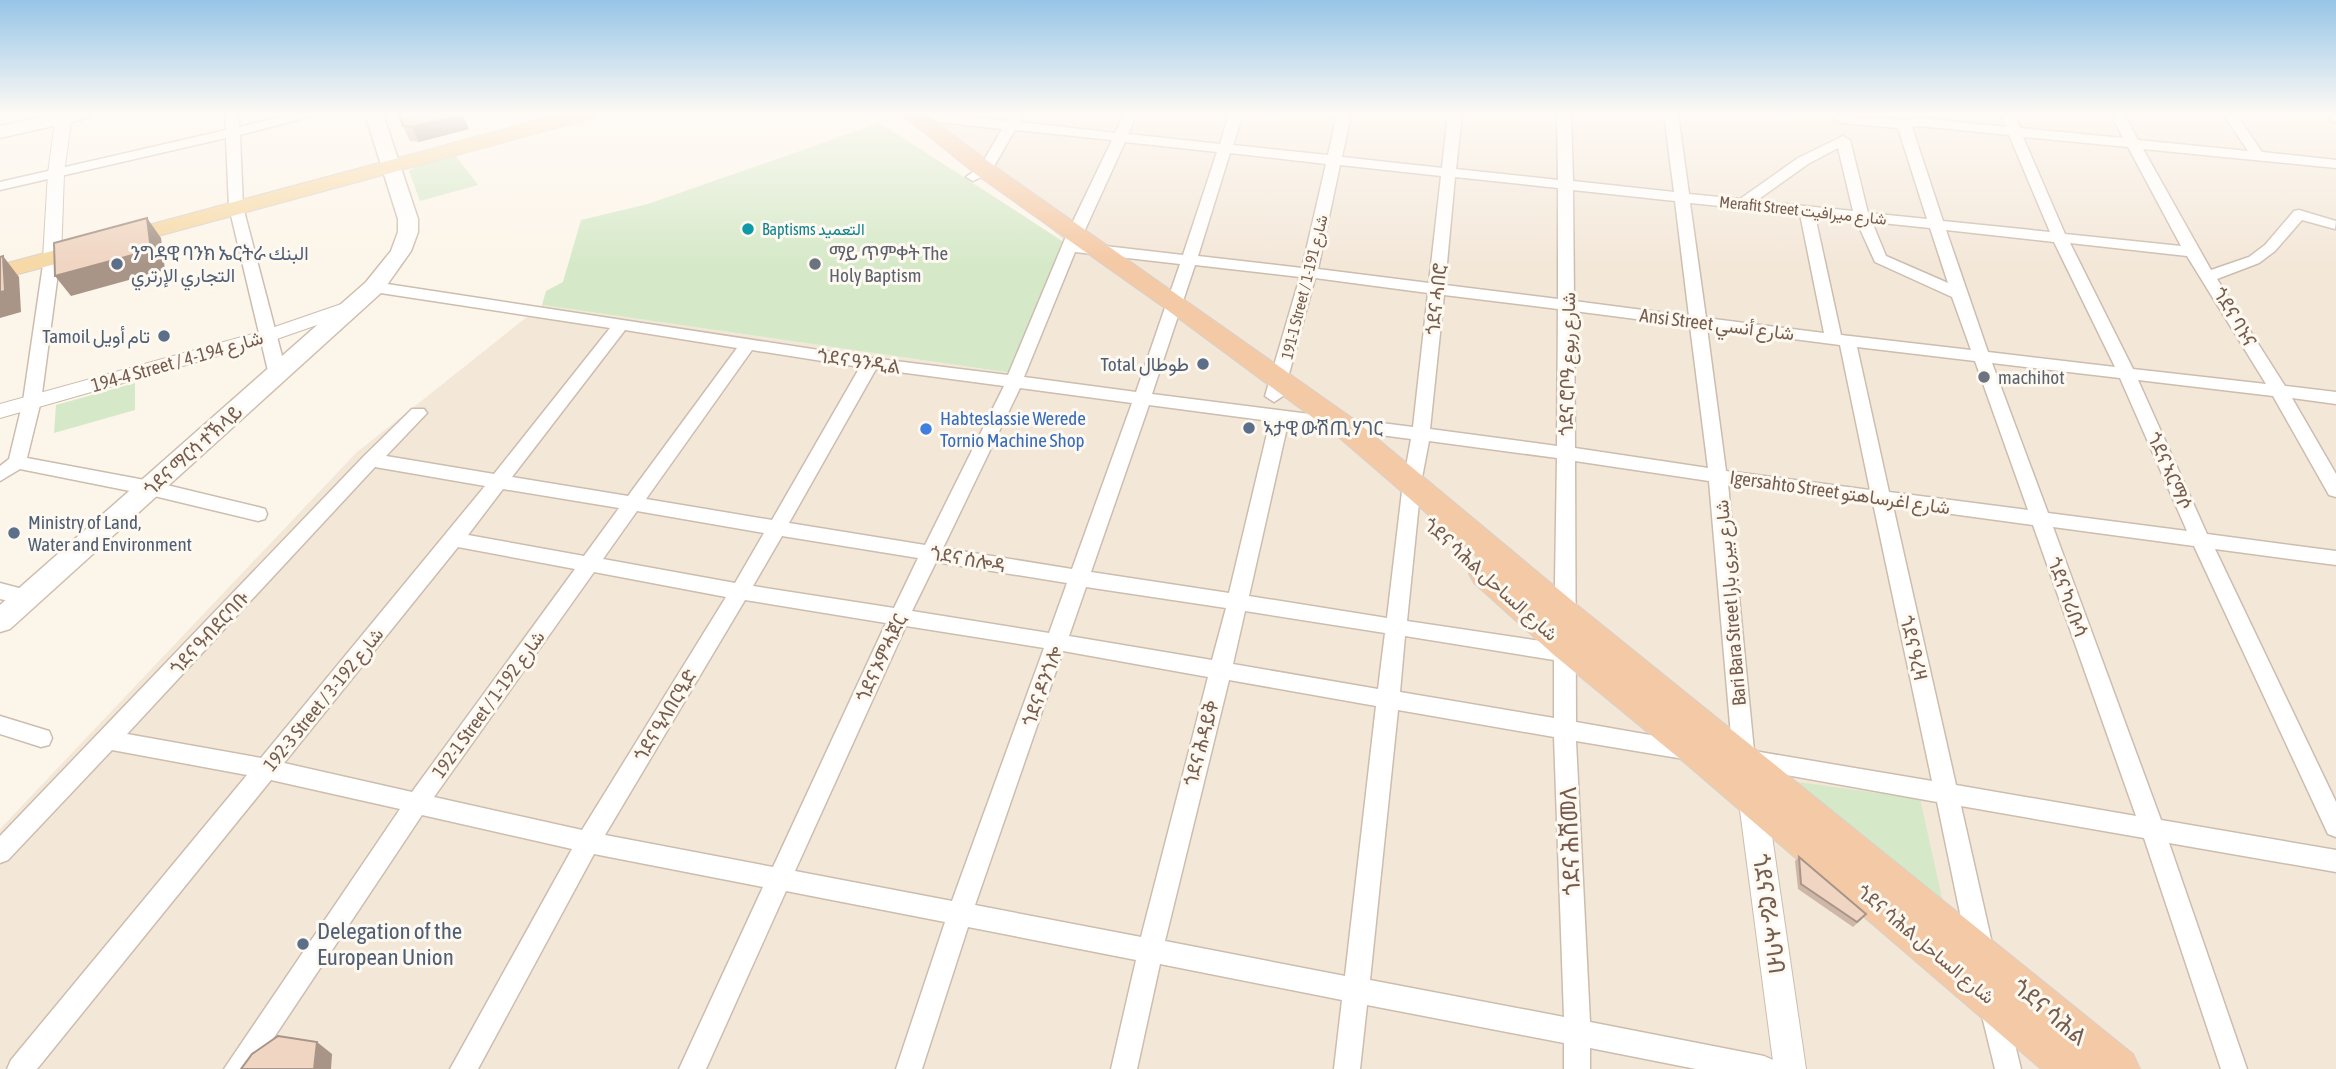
<svg xmlns="http://www.w3.org/2000/svg" width="2336" height="1069" viewBox="0 0 2336 1069" font-family="'Asap Condensed',Vazirmatn,'Noto Sans Ethiopic',sans-serif">
<style>
.residential{fill:#f3e7d8}
.green{fill:#d5e9c8}
.lines{fill:none;stroke-linecap:round;stroke-linejoin:round}
.minor-casing{stroke:#cdbdaf;stroke-width:3}
.tertiary-casing{stroke:#cdbdaf;stroke-width:2}
.secondary-casing{stroke:#d0bdad;stroke-width:3}
.primary-casing{stroke:#d8d1cd;stroke-width:2}
.trunk-casing{stroke:#d8d1cd;stroke-width:2}
.minor{fill:#fff;fill-rule:evenodd}
.tertiary{fill:#fff;fill-rule:evenodd}
.secondary{fill:#fff;fill-rule:evenodd}
.primary{fill:#f6d9a6;fill-rule:evenodd}
.trunk{fill:#f4c9a5;fill-rule:evenodd}
.wall{fill:#ceb7a7}
.shaded-wall{fill:#a89588}
.building{fill:#f0d5c2;stroke:#a89588;stroke-width:2}
.culture-dot{fill:#0f9aa8;stroke:#fef9f0;stroke-width:2.5}
.service-dot{fill:#5c6f8a;stroke:#fef9f0;stroke-width:2.5}
.worship-dot{fill:#6b7280;stroke:#fef9f0;stroke-width:2.5}
.shop-dot{fill:#3f7fe0;stroke:#fef9f0;stroke-width:2.5}
.labels{text-anchor:middle;stroke-width:6;stroke-linejoin:round;paint-order:stroke}
.far-street-label{font-size:16px;fill:#755c4e;stroke:#fef9f0}
.far-culture-label{font-size:16px;fill:#0d838f;stroke:#fef9f0;text-anchor:start}
.service-label{font-size:19px;fill:#4e5e75;stroke:#fef9f0;text-anchor:start}
.worship-label{font-size:19px;fill:#5b616d;stroke:#fef9f0;text-anchor:start}
.street-label{font-size:19px;fill:#755c4e;stroke:#fef9f0}
.shop-label{font-size:19px;fill:#366cbe;stroke:#fef9f0;text-anchor:start}
.near-street-label{font-size:23px;fill:#755c4e;stroke:#fef9f0}
.near-service-label{font-size:23px;fill:#4e5e75;stroke:#fef9f0;text-anchor:start}
</style>
<rect width="100%" height="100%" fill="#fcf5e9"/>
<!-- residential -->
<polygon class="residential" points="920,114 2336,114 2336,1069 0,1069 0,829 356,453 542,305 1012,373 1070,246"/>
<!-- green -->
<g class="green">
<polygon points="880,123 1070,246 1012,373 542,305 546,291 563,282 581,220 648,204"/>
<polygon points="455,155 478,185 420,201 409,171 418,165"/>
<polygon points="135,383 135,410 54,433 56,405"/>
<polygon points="1791,781 1920,799 1945,911"/>
</g>
<g class="lines">
<!-- minor casing -->
<g class="minor-casing">
<g id="minor">
<polygon points="225,114 239,114 239,127 295,114 320,114 240,135 243,207 287,375 278,380 269,375 229,207 226,138 0,190 0,182 226,130"/>
<path d="M906,114H944L1007,121L1011,114H1021L1023,117L1020,122L1115,133L1124,114H1137L1128,134L1220,144L1229,114H1243L1233,145L1328,155L1337,114H1351L1342,157L1442,168L1448,114H1462L1456,169L1558,180L1557,114H1571L1573,181L1674,192L1664,114H1678L1689,194L1740,199L1798,158L1843,136L1850,140L1868,213L1927,219L1898,128L1842,123L1835,119L1837,116L1904,120L1920,118L2006,127L2000,114H2014L2020,128L2123,138L2111,114H2124L2138,140L2248,151L2223,114H2236L2262,152L2336,160V168L2143,149L2211,270L2249,257L2265,245L2294,211L2299,210L2336,221L2335,229L2302,220L2275,251L2259,263L2217,279L2285,386L2336,392V404L2292,398L2336,474V497L2329,495L2273,396L2138,380L2207,534L2336,551V565L2215,549L2336,802V837L2328,834L2194,546L2053,527L2161,820L2336,850V872L2169,843L2247,1069H2221L2144,838L1961,806L1994,952L1990,960L1981,964L1972,960L1968,952L1937,802L1736,766L1733,759L1709,481L1575,461L1576,722L1690,742L1698,744L1701,751L1698,758L1690,760L1576,741L1590,1022L1764,1056L1773,1060L1777,1069H1696L1590,1048V1069H1564V1043L1367,1005L1360,1069H1334L1342,1000L1160,964L1137,1069H1111L1136,960L968,927L922,1069H896L945,922L786,891L706,1069H679L763,887L594,854L478,1069H450L572,849L422,815L253,1069H224L400,809L271,780L37,1069H7L11,1060L247,775L112,750L8,860L0,863V836L364,456L412,409H424L427,413L386,456L494,474L610,328L374,292L366,287L368,284L374,282L871,358L1008,375L1067,234L1112,140L1015,130L990,173L973,181L966,177L980,167L1002,129L912,119ZM1920,126L2009,135L2050,232L1943,221L1912,127ZM2023,137L2128,147L2181,246L2065,234ZM1125,142L1217,152L1183,255L1079,243ZM1838,148L1853,211L1756,201L1808,164ZM1230,153L1326,164L1302,268L1198,256ZM1340,165L1441,176L1429,283L1318,269ZM1455,177L1558,188V299L1445,285ZM1573,190L1675,201L1689,316L1574,301ZM1690,203L1800,214L1824,333L1706,318ZM1815,216L1856,220L1875,262L1952,297L1971,350L1841,335ZM1872,222L1930,228L1948,283L1886,256ZM1946,230L2054,242L2115,367L1988,352ZM2070,243L2187,256L2266,384L2133,369ZM1075,252L1180,264L1136,392L1024,377ZM1195,265L1300,277L1265,396L1274,402L1283,396L1315,278L1428,293L1413,427L1152,394ZM1444,295L1558,309L1557,446L1430,429ZM1574,311L1690,326L1708,468L1575,448ZM1707,328L1840,345L1870,490L1726,471ZM625,330L737,348L628,496L512,477ZM1857,347L1975,361L2028,510L1889,492ZM752,350L860,367L772,520L646,499ZM1992,363L2120,378L2187,531L2048,513ZM876,369L1004,386L925,545L789,523ZM1020,388L1132,403L1072,569L943,548ZM1149,405L1270,421L1229,593L1091,572ZM1288,423L1411,439L1403,483L1387,618L1249,596ZM1429,441L1557,458L1554,643L1407,621L1421,483ZM375,467L485,486L261,758L127,734ZM1728,484L1873,503L1932,781L1754,751ZM503,489L619,508L584,556L468,535ZM1893,506L2033,525L2136,816L1956,785ZM637,511L764,533L735,583L603,559ZM782,536L918,558L894,608L753,586ZM458,547L575,569L412,792L284,763ZM936,562L1067,583L1049,633L912,611ZM594,572L726,597L582,830L434,797ZM1086,587L1226,608L1212,660L1069,636ZM745,600L886,623L773,867L605,835ZM1245,611L1385,633L1378,689L1233,664ZM906,626L1044,648L952,901L795,871ZM1405,636L1554,660V718L1400,692ZM1063,651L1208,677L1141,937L975,905ZM1229,680L1376,706L1345,976L1165,941ZM1398,710L1554,737L1564,1017L1370,980Z"/>
<polygon points="2327,114 2336,114 2336,122 2331,121"/>
<polygon points="52,253 60,258 41,401 27,458 150,481 258,507 265,509 267,514 265,519 258,521 150,495 20,469 0,481 0,466 9,459 23,401 44,258"/>
<polygon points="0,583 34,592 37,597 34,602 27,605 0,599"/>
<polygon points="0,716 49,731 52,738 49,745 41,747 0,734"/>
<polygon points="1993,995 2002,999 2006,1008 2021,1069 1995,1069 1980,1008 1984,999"/>
</g>
</g>
<!-- tertiary casing -->
<g class="tertiary-casing">
<g id="tertiary">
<polygon points="56,114 72,114 64,173 61,258 52,263 43,258 48,173"/>
<polygon points="353,300 360,302 362,306 360,310 274,340 0,418 0,404 260,332"/>
<polygon points="1752,783 1762,787 1766,795 1806,1069 1774,1069 1738,795 1742,787"/>
</g>
</g>
<!-- secondary casing -->
<g class="secondary-casing">
<g id="secondary">
<polygon points="55,114 91,114 88,118 0,138 0,126"/>
<polygon points="365,114 383,114 418,219 418,232 411,251 382,292 10,629 0,632 0,605 366,282 391,251 398,232 398,219"/>
</g>
</g>
<!-- primary casing -->
<g class="primary-casing">
<polygon id="primary" points="561,114 596,114 593,118 0,279 0,265"/>
</g>
<!-- trunk casing -->
<g class="trunk-casing">
<polygon id="trunk" points="901,114 926,114 993,165 1355,420 1576,604 2133,1054 2140,1069 2041,1069 1685,763 1554,655 1474,583 1469,574 1474,565 1483,562 1335,434 1166,309 977,175"/>
</g>
<!-- minor -->
<use href="#minor" class="minor"/>
<!-- tertiary -->
<use href="#tertiary" class="tertiary"/>
<!-- secondary -->
<use href="#secondary" class="secondary"/>
<!-- primary -->
<use href="#primary" class="primary"/>
<!-- trunk -->
<use href="#trunk" class="trunk"/>
</g>
<!-- wall -->
<g class="wall">
<polygon points="403,126 469,129 419,142 410,141"/>
<polygon points="1799,857 1862,919 1853,927 1798,889 1795,861"/>
</g>
<!-- shaded-wall -->
<g class="shaded-wall">
<polygon points="463,114 469,129 419,142 412,127"/>
<polygon points="147,218 161,238 165,270 71,296 55,276"/>
<polygon points="3,256 19,277 21,312 0,318 0,292"/>
<polygon points="317,1042 332,1054 331,1069 314,1069"/>
</g>
<!-- building -->
<g class="building">
<polygon points="399,114 462,114 462,115 412,127 403,126"/>
<polygon points="147,218 151,250 55,276 54,243"/>
<polygon points="3,256 5,291 0,292 0,257"/>
<polygon points="1799,857 1866,914 1857,922 1801,884"/>
<polygon points="278,1036 317,1042 314,1069 241,1069 252,1054"/>
</g>
<!-- sky -->
<linearGradient id="sky" x2="0" y2="1"><stop stop-color="#97c5e7"/><stop offset="0.43" stop-color="#fefaf5"/><stop offset="1" stop-color="#fefaf5" stop-opacity="0"/></linearGradient>
<rect width="2336" height="264" fill="url(#sky)"/>
<!-- markers -->
<circle class="culture-dot" cx="748" cy="229" r="7"/>
<g class="service-dot">
<circle cx="117" cy="264" r="7"/>
<circle cx="164" cy="336" r="7"/>
<circle cx="1203" cy="364" r="7"/>
<circle cx="1249" cy="428" r="7"/>
<circle cx="14" cy="533" r="7"/>
<circle cx="303" cy="944" r="7"/>
</g>
<g class="worship-dot">
<circle cx="815" cy="264" r="7"/>
<circle cx="1984" cy="377" r="7"/>
</g>
<circle class="shop-dot" cx="926" cy="429" r="7"/>
<g class="labels">
<!-- far-street labels -->
<g class="far-street-label">
<text transform="translate(1803 210) rotate(6)" y="6">Merafit Street شارع ميرافيت</text>
<text transform="translate(1304 287) rotate(-76)" y="6">191-1 Street / شارع 191-1</text>
</g>
<!-- far-culture labels -->
<g class="far-culture-label">
<text x="762" y="235">Baptisms التعميد</text>
</g>
<!-- service labels -->
<g class="service-label">
<text x="131" y="260">ንግዳዊ ባንክ ኤርትራ البنك<tspan x="131" dy="22">التجاري الإرتري</tspan></text>
<text x="150" y="343" text-anchor="end">Tamoil تام أويل</text>
<text x="1189" y="371" text-anchor="end">Total طوطال</text>
<text x="1263" y="435">ኣታዊ ውሽጢ ሃገር</text>
<text x="28" y="529">Ministry of Land,<tspan x="28" dy="22">Water and Environment</tspan></text>
</g>
<!-- worship labels -->
<g class="worship-label">
<text x="829" y="260">ማይ ጥምቀት The<tspan x="829" dy="22">Holy Baptism</tspan></text>
<text x="1998" y="384">machihot</text>
</g>
<!-- street labels -->
<g class="street-label">
<text transform="translate(1436 299) rotate(-84)" y="7">ጎደና ሓበሮ</text>
<text transform="translate(2235 317) rotate(59)" y="7">ጎደና ባኑና</text>
<text transform="translate(1717 324) rotate(7)" y="7">Ansi Street شارع أنسي</text>
<text transform="translate(177 361) rotate(-16)" y="7">194-4 Street / شارع 194-4</text>
<text transform="translate(859 361) rotate(8)" y="7">ጎደና ዓንዲል</text>
<text transform="translate(1567 364) rotate(-89)" y="7">ጎደና ሮቦዓ شارع ربوع</text>
<text transform="translate(193 450) rotate(-42)" y="7">ጎደና ማርሳ ተኽላይ</text>
<text transform="translate(2170 471) rotate(66)" y="7">ጎደና ኣርማሶ</text>
<text transform="translate(1840 492) rotate(8)" y="7">Igersahto Street شارع اغرساهتو</text>
<text transform="translate(968 559) rotate(10)" y="7">ጎደና ሰሎዳ</text>
<text transform="translate(1491 579) rotate(42)" y="7">ጎደና ሳሕል شارع الساحل</text>
<text transform="translate(2068 597) rotate(70)" y="7">ጎደና ካሪቡሳ</text>
<text transform="translate(1730 603) rotate(-95)" y="7">Bari Bara Street شارع بيرى بارا</text>
<text transform="translate(209 633) rotate(-47)" y="7">ጎደና ዓብደርባቡ</text>
<text transform="translate(1914 648) rotate(77)" y="7">ጎደና ዓረዛ</text>
<text transform="translate(881 658) rotate(-65)" y="7">ጎደና ኦምሓጀር</text>
<text transform="translate(1042 686) rotate(-70)" y="7">ጎደና ዶንጎሎ</text>
<text transform="translate(323 699) rotate(-51)" y="7">192-3 Street / شارع 192-3</text>
<text transform="translate(488 704) rotate(-54)" y="7">192-1 Street / شارع 192-1</text>
<text transform="translate(665 715) rotate(-59)" y="7">ጎደና ዒላበርዒድ</text>
<text transform="translate(1201 743) rotate(-75)" y="7">ጎደና ሕዳይቅ</text>
<text transform="translate(1926 944) rotate(40)" y="7">ጎደና ሳሕል شارع الساحل</text>
</g>
<!-- shop labels -->
<g class="shop-label">
<text x="940" y="425">Habteslassie Werede<tspan x="940" dy="22">Tornio Machine Shop</tspan></text>
</g>
<!-- near-street labels -->
<g class="near-street-label">
<text transform="translate(1570 841) rotate(-92)" y="8">ጎደና ሕሽመለ</text>
<text transform="translate(1769 914) rotate(82)" y="8">ጎደና ሮራ ሓባብ</text>
<text transform="translate(2050 1012) rotate(40)" y="8">ጎደና ሳሕል</text>
</g>
<!-- near-service labels -->
<g class="near-service-label">
<text x="317" y="939">Delegation of the<tspan x="317" dy="26">European Union</tspan></text>
</g>
</g>
</svg>
